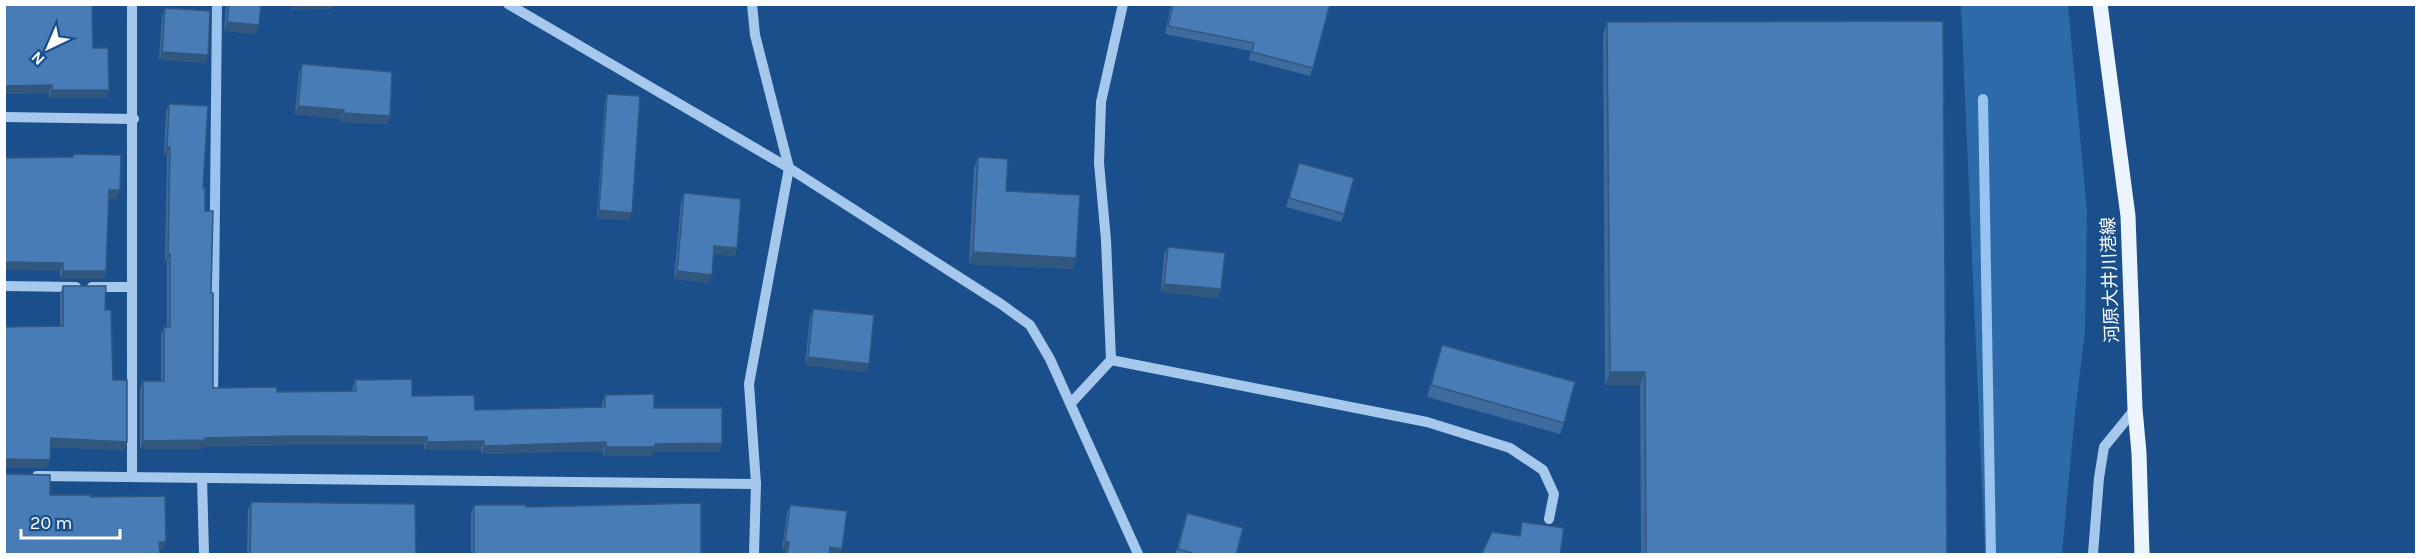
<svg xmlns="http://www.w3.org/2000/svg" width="2421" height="559" viewBox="0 0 2421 559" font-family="Karla,'Noto Sans JP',sans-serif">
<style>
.green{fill:#2d6aa9}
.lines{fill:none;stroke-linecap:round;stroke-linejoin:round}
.stream{stroke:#99c4ef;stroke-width:10}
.minor{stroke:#a6c8ed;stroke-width:10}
.major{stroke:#ecf4ff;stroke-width:15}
.wall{fill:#3d6b9d}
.shaded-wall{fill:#32577f}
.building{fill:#477cb6;stroke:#32577f;stroke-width:1.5}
.labels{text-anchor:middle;stroke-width:4.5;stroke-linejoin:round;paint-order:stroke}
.street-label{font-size:18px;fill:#fff;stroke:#1a4f8b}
</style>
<rect width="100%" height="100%" fill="#1a4f8b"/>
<!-- green -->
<polygon class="green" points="1961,5 2068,5 2087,212 2085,331 2075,413 2062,554 1985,554"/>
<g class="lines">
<!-- stream -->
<g class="stream">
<polyline points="1983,99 1991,554"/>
<polyline points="213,401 217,4"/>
</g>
<!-- minor -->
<g class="minor">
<polyline points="132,4 132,477"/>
<polyline points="508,4 789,168 1001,304 1030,325 1050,359 1138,554"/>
<polyline points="752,4 755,35 789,168 749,384 756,484 754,554"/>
<polyline points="4,117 134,119"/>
<polyline points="4,286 76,287"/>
<polyline points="92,287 132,287"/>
<polyline points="1111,360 1427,422 1510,448 1543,470 1554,494 1549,519"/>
<polyline points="1071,403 1111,360 1106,240 1099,163 1101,102 1123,4"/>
<polyline points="37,476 756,484"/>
<polyline points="202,478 204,554"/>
<polyline points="2093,554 2099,478 2104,447 2135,409"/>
</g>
<!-- major -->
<polyline class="major" points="2100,4 2128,216 2135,409 2139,453 2142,554"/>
</g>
<!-- wall -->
<g class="wall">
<polygon points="4,4 93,48 109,90 106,98 49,98 49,93 4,94"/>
<polygon points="226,4 261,4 256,34 224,31"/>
<polygon points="1171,4 1330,4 1310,76 1249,60 1251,51 1165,34"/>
<polygon points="165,8 208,55 205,63 159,60 162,16"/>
<polygon points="1607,22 1947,555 1641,555 1640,385 1605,385 1603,35"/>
<polygon points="302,64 390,116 387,124 341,122 341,119 295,114 299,73"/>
<polygon points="607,94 629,220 597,218 605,101"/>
<polygon points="169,104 203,188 211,293 213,388 277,392 352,391 355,380 412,396 475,410 602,407 602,403 605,395 654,408 719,452 653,452 652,456 603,456 603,451 481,454 481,450 424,450 424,445 291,445 202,447 202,449 140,449 140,389 143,381 161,381 161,335 164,327 167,327 167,262 165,262 167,155 164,155 166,112"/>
<polygon points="73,154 117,199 108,199 106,271 103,279 60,279 60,271"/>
<polygon points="978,157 1006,191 1076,258 1072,269 969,264 974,168"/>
<polygon points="1299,163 1344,214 1341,222 1286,207"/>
<polygon points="684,193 737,248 734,256 714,254 712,275 709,283 674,279 681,202"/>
<polygon points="1168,247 1221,289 1218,298 1161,292 1164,255"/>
<polygon points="63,286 105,310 113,380 124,450 50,447 47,468 60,326 60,294"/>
<polygon points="813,309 869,364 866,372 805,365 810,317"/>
<polygon points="1442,345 1564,423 1560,434 1427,397 1438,356"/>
<polygon points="251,502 416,555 247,555 248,510"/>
<polygon points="474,505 526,507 701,555 471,555 471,513"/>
<polygon points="790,505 842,549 840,555 785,555 786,551 782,550 787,513"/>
<polygon points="1187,513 1236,555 1175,555"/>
</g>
<!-- shaded-wall -->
<g class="shaded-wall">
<polygon points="292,4 334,4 332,9 291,10"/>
<polygon points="227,22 259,25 256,34 224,31"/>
<polygon points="162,52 208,55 205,63 159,60"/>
<polygon points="52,85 49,93 4,94 4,86"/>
<polygon points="52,90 109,90 106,98 49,98"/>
<polygon points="298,106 344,110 341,119 295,114"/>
<polygon points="344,113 390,116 387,124 341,122"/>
<polygon points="167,147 170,147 167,155 164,155"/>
<polygon points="109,190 120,190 117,199 106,199"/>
<polygon points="599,210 632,213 629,220 597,218"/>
<polygon points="714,246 737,248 734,256 711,254"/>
<polygon points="973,252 1076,258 1072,269 969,264"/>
<polygon points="168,254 170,254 167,262 165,262"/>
<polygon points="4,262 63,263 60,271 4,270"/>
<polygon points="63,271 106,271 103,279 60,279"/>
<polygon points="677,271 712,275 709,283 674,279"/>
<polygon points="1164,284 1221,289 1218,298 1161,292"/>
<polygon points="808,357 869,364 866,372 805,365"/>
<polygon points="1610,372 1645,372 1640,385 1605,385"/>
<polygon points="294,436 427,437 424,445 291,445 202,447 202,449 140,449 143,441 205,438"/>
<polygon points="51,438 127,442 124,450 48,447"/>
<polygon points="484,441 481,450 424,450 427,442"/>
<polygon points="606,442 603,451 481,454 484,446"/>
<polygon points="722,443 719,452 653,452 652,456 603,456 606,447 655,444"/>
<polygon points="7,459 50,460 47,468 4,468 4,461"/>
<polygon points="159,542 166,542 163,550 156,550"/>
<polygon points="785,542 789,542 786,551 782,550"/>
<polygon points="830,547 842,549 840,555 827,555"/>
</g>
<!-- building -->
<g class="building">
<polygon points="4,4 92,4 93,48 108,48 109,90 52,90 52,85 4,86"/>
<polygon points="229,4 261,4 259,25 227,22"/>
<polygon points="1173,4 1330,4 1313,68 1252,52 1254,43 1168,26"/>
<polygon points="165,8 210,11 208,55 162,52"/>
<polygon points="1943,21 1947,555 1646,555 1645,372 1610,372 1607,22"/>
<polygon points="302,64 392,72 390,116 344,113 344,110 298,106"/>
<polygon points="607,94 640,96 632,213 599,210"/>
<polygon points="169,104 208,106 203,188 205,188 205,211 213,211 211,293 213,293 213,388 277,387 277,392 356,391 355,380 412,379 412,396 474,395 475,410 605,407 605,395 654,394 654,408 722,408 722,443 655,444 655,447 606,447 606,442 484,446 484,441 427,442 427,437 294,436 205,438 205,440 143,441 143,381 164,381 164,327 170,327 170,254 168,254 170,147 167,147"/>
<polygon points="73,154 121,155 120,190 109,190 106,271 63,271 63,263 4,262 4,158 73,157"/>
<polygon points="978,157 1008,159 1006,191 1080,195 1076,258 973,252"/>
<polygon points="1299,163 1354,178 1344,214 1289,198"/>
<polygon points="684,193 741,199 737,248 714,246 712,275 677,271"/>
<polygon points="1168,247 1225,253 1221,289 1164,284"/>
<polygon points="63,286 106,286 105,310 111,310 113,380 127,380 127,442 51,438 50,460 7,459 4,461 4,327 63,326"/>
<polygon points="813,309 874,315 869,364 808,357"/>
<polygon points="1442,345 1575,382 1564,423 1431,385"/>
<polygon points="4,473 7,474 50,475 50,495 91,495 91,497 165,496 166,542 159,542 160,555 4,555"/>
<polygon points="251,502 415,504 416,555 250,555"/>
<polygon points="701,503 701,555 474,555 474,505 526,505 526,507"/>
<polygon points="790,505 847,511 842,549 830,547 829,555 787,555 789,542 785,542"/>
<polygon points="1187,513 1243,528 1236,555 1198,555 1178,549"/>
<polygon points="1522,522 1564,528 1560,555 1481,555 1492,532 1520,536"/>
</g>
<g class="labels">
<!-- street labels -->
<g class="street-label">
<text transform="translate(2110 280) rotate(-92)" y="6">河原大井川港線</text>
</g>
</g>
<!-- border -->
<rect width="2421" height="559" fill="none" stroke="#ffffff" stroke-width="12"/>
<!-- north arrow -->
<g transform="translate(48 48) rotate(224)" stroke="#1a4f8b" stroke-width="4.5" paint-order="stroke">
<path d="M0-4.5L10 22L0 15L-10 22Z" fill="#ffffff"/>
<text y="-9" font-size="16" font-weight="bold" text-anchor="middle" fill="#ffffff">N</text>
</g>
<!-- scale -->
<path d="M21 529v9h99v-9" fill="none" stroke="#ffffff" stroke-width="3"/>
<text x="30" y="529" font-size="18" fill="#ffffff" stroke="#1a4f8b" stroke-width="4.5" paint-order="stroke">20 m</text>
</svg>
